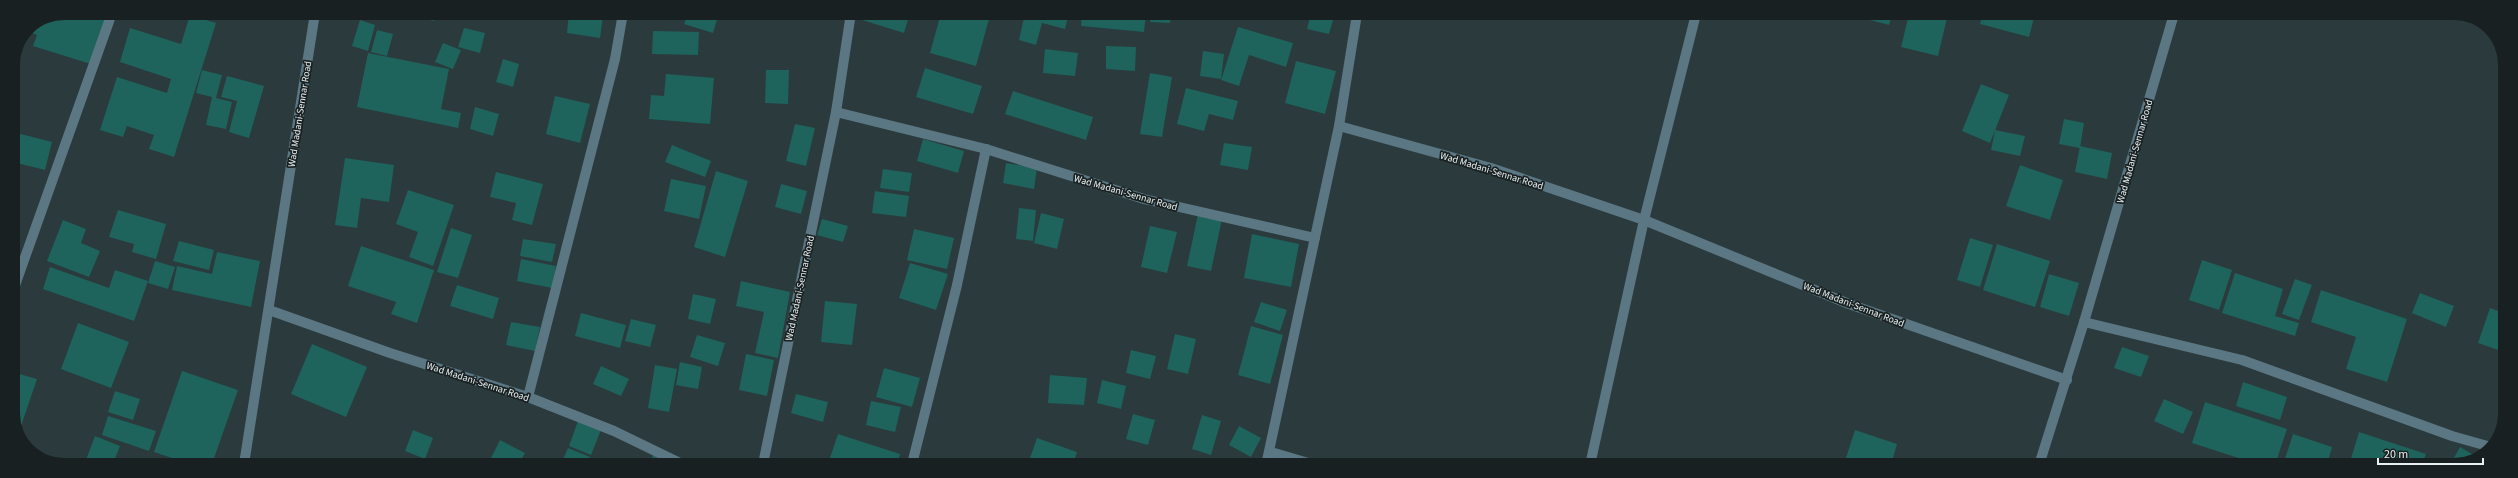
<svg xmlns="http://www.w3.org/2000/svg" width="2518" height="478" viewBox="0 0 2518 478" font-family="'Source Sans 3',sans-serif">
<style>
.building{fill:#1e635c}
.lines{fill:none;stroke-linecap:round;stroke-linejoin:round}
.minor{stroke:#5a7783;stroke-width:10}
.labels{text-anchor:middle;stroke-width:3.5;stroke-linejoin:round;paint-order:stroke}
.street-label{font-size:10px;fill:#e7f0f1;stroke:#192021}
</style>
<rect width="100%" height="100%" fill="#2b3a3c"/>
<!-- building -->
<g class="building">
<polygon points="86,13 110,13 94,65 33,46 37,35 27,31 28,28 62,14 83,20"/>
<polygon points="241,13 268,13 267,18"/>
<polygon points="415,13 436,13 434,21 414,16"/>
<polygon points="459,13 483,13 484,17 460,19"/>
<polygon points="569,13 603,16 600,38 567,33"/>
<polygon points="688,13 719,13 713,33 684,24"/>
<polygon points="861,13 910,13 904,33 859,19"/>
<polygon points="941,13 968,13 989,19 976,66 930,53"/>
<polygon points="1025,13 1069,13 1065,29 1042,23 1036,45 1019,40"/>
<polygon points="1082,13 1146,13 1144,32 1081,26"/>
<polygon points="1151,13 1171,13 1170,23 1150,22"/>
<polygon points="1218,13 1234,13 1233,17"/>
<polygon points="1311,13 1335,13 1329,34 1307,29"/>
<polygon points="1847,14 1892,14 1889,25"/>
<polygon points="1909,14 1948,14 1938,56 1901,47"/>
<polygon points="1983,14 2035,14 2029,37 1980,24"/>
<polygon points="190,15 216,23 174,157 149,149 154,135 127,126 123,137 100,130 117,77 167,93 171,79 120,62 130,28 181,44"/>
<polygon points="360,20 375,25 368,51 352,46"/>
<polygon points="1238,27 1293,43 1286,67 1249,55 1239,86 1221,80"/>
<polygon points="464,28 485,33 480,53 458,47"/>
<polygon points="377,30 393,34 387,56 371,52"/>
<polygon points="653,31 699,32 698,55 652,54"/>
<polygon points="443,43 461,50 453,69 435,62"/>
<polygon points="1106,46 1136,47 1135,71 1106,69"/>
<polygon points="1045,49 1078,53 1075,76 1043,73"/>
<polygon points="1203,51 1224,54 1221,79 1200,76"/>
<polygon points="368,53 449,69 441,109 461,113 458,128 357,107"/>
<polygon points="503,59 519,64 513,87 496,82"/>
<polygon points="1296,61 1336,71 1325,114 1285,103"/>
<polygon points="925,68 982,86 973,114 916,97"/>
<polygon points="202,70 222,75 216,98 232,102 226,129 206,125 212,97 196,93"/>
<polygon points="766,70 789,70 788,104 765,103"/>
<polygon points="1150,73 1172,77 1162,137 1140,134"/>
<polygon points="666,74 714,78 710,124 649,119 651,95 664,96"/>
<polygon points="227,76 264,86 249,138 229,132 237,101 221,97"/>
<polygon points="1981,84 2009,95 1990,143 1962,131"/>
<polygon points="1186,88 1238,101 1233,120 1209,114 1204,131 1177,124"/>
<polygon points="1013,91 1093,117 1086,140 1005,114"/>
<polygon points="555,96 590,104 580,143 546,134"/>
<polygon points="475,107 499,114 493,136 470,129"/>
<polygon points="2064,119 2084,123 2080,148 2059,144"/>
<polygon points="795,124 815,128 806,166 786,161"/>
<polygon points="1995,130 2025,136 2020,156 1991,150"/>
<polygon points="13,132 52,142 45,170 13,162"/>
<polygon points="923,139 964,151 958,173 917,161"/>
<polygon points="1224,143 1252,147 1248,170 1220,165"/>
<polygon points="672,145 711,161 705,177 665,162"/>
<polygon points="2080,146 2112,153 2107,179 2075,172"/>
<polygon points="345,158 394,165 389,202 361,198 357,228 335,225"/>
<polygon points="1006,163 1037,168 1034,189 1003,183"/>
<polygon points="2020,165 2063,180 2050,220 2006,206"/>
<polygon points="883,169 912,173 909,192 880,188"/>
<polygon points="716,171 748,181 725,257 694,247"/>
<polygon points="496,172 543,184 532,225 512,220 516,203 490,197"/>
<polygon points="671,179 706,186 699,219 664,211"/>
<polygon points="781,184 807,191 801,214 775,207"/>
<polygon points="408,190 454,205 433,266 409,257 418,232 396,224"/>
<polygon points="875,191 909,196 906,217 872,213"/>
<polygon points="1019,208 1036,210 1033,241 1016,239"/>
<polygon points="118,210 166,224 156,259 132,252 134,244 109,237"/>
<polygon points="1041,213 1064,219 1057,249 1034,243"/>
<polygon points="1198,214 1222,219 1211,271 1187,266"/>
<polygon points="822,219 848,226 843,242 817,235"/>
<polygon points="63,220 86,229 81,243 100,251 89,277 47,261"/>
<polygon points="1150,226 1177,232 1167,273 1141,267"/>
<polygon points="451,228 472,235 458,278 437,272"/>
<polygon points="914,229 954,238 947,269 907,260"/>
<polygon points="1252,234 1299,244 1291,287 1244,278"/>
<polygon points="1970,238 1993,245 1980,287 1957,280"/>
<polygon points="523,239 556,244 552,262 520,256"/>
<polygon points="179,241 214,250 209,270 173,261"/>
<polygon points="1997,244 2050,261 2035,307 1983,290"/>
<polygon points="361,246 434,270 417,323 391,314 396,302 348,286"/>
<polygon points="217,252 260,261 251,307 172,290 177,266 212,274"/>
<polygon points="521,259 556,266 552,288 517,281"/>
<polygon points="2202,260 2232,270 2219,310 2189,300"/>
<polygon points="155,261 175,267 168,289 148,283"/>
<polygon points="910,263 948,274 936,310 899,298"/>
<polygon points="50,267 109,288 115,270 148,281 134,321 43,289"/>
<polygon points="2235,273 2283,289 2275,316 2299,323 2295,336 2222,313"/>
<polygon points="2049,274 2079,283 2069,316 2040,307"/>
<polygon points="2295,279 2312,285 2299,320 2282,314"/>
<polygon points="741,281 790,292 778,358 755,353 764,312 736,306"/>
<polygon points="457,285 499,298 493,319 450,306"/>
<polygon points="2321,290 2407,319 2387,382 2346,369 2356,337 2311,322"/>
<polygon points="2420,293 2454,306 2446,327 2412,313"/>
<polygon points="693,294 716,299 710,324 688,319"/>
<polygon points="825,301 857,304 852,345 821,342"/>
<polygon points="1261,302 1287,310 1280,331 1254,322"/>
<polygon points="2490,308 2504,313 2504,352 2478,343"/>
<polygon points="581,313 626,325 620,348 575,336"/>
<polygon points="631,319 656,325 650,347 625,341"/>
<polygon points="511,322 540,327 535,351 506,345"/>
<polygon points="78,323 129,342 111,388 61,369"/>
<polygon points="1251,326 1283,335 1270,384 1238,375"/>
<polygon points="1175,334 1196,339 1188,374 1167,369"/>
<polygon points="697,335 725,343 718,366 690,357"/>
<polygon points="312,344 367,367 346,417 291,394"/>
<polygon points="2122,347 2149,356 2141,377 2114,368"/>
<polygon points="1131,350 1156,356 1150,379 1126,373"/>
<polygon points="746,354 774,360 767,396 739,390"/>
<polygon points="680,362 702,367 698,389 676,385"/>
<polygon points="655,365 677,369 669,412 648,408"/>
<polygon points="601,366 629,379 621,396 593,384"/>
<polygon points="884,368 920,378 912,407 876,397"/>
<polygon points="182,371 238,390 212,464 190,464 154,452"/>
<polygon points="16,373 37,379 19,432 13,421 13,381"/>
<polygon points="1050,375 1087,378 1084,405 1048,403"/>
<polygon points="1102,380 1126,386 1121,409 1097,403"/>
<polygon points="2243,382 2287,397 2280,420 2236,406"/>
<polygon points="115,391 140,399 133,420 108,412"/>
<polygon points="796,394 828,402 823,422 791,413"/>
<polygon points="2164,399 2193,412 2183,434 2154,421"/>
<polygon points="871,401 901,407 895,432 866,425"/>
<polygon points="2205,402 2287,429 2275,465 2260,465 2192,443"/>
<polygon points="1133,414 1155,420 1148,445 1126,439"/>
<polygon points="1202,415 1221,421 1211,455 1192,449"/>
<polygon points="108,416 156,431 149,451 102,435"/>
<polygon points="578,421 601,430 591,455 569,446"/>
<polygon points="1239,426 1261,438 1251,457 1229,445"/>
<polygon points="413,430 433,438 425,459 405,451"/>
<polygon points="1855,430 1897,444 1891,465 1844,464"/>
<polygon points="2359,432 2426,454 2422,465 2349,465"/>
<polygon points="838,434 900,454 897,464 828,464"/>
<polygon points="2293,434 2332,447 2327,465 2283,465"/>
<polygon points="95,436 120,446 113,464 98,464 86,460"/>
<polygon points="1037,438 1077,452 1073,464 1028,464"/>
<polygon points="500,440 525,453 519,464 488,464"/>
<polygon points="657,447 675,464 649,464"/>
<polygon points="2460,447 2477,457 2450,465"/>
<polygon points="568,448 590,457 587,464 561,464"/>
</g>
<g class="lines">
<!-- minor -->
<g class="minor">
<polyline points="836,112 986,149 1144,199 1315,238"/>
<polyline points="1339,126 1491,168 1644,220 1849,304 2067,380"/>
<polyline points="13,291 112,13"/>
<polyline points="269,310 390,353 528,397 614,431 682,464"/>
<polyline points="2084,322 2242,360 2452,436 2491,447"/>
<polyline points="528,397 615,59 623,13"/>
<polyline points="1271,452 1315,465"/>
<polyline points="244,464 315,13"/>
<polyline points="763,464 836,112 851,13"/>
<polyline points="912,464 957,285 986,149"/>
<polyline points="1266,465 1339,126 1357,14"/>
<polyline points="1590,465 1644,220 1696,14"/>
<polyline points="2039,465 2084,322 2174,14"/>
</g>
</g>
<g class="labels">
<!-- street labels -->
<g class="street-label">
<text transform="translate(299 114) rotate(-81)" y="4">Wad Madani-Sennar Road</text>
<text transform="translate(2134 151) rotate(-74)" y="4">Wad Madani-Sennar Road</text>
<text transform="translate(1492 170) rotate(17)" y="4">Wad Madani-Sennar Road</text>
<text transform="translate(1126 192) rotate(16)" y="4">Wad Madani-Sennar Road</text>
<text transform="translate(799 288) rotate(-78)" y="4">Wad Madani-Sennar Road</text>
<text transform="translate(1854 304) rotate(21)" y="4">Wad Madani-Sennar Road</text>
<text transform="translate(478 381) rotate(18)" y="4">Wad Madani-Sennar Road</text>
</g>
</g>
<!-- crop -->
<path d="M0 0H2518V478H0ZM64 20H2454A44 44 0 0 1 2498 64V414A44 44 0 0 1 2454 458H64A44 44 0 0 1 20 414V64A44 44 0 0 1 64 20Z" fill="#192021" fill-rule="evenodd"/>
<!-- scale -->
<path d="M2378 458v6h105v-6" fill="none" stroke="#e7f0f1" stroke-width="2"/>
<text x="2384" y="458" font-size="12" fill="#e7f0f1" stroke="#192021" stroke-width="3" paint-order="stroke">20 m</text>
</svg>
